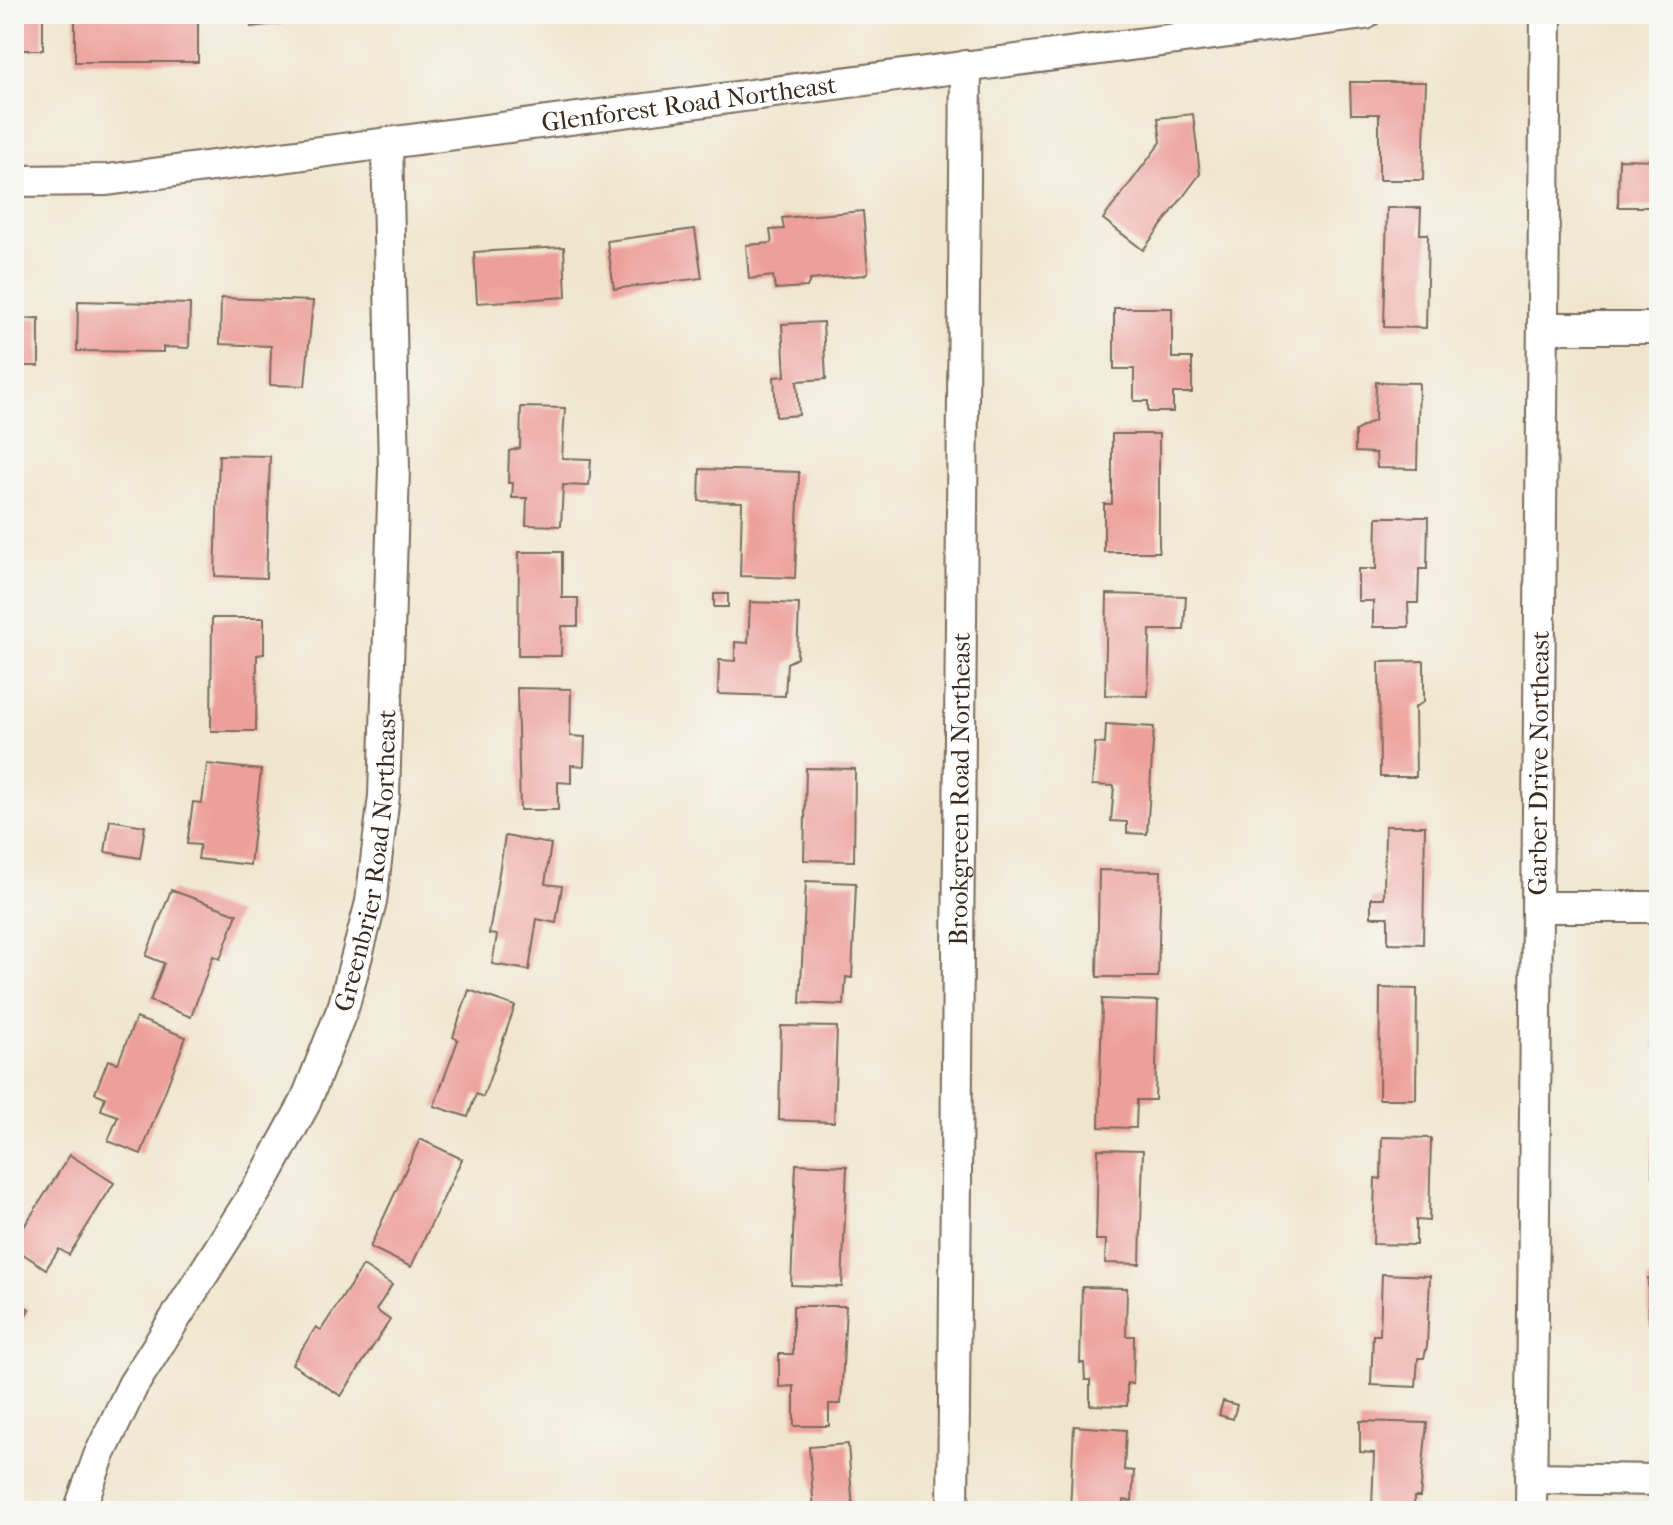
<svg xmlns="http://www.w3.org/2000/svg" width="1673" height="1525" viewBox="0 0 1673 1525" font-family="'IM FELL French Canon',serif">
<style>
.building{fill:#eda09b}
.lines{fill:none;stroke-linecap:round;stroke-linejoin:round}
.minor-casing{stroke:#7a6c5c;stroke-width:34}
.minor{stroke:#fff;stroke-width:30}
.labels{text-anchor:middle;stroke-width:6;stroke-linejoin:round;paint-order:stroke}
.street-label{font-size:26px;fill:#3b2a1e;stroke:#f6f6f2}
</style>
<rect width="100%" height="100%" fill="#f6f6f2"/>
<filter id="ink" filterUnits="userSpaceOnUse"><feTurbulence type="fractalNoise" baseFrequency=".0125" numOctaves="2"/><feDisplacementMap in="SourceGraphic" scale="16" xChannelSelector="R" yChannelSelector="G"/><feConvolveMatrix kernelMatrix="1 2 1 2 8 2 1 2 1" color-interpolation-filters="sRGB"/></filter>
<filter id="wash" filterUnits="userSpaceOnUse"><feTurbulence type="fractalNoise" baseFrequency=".006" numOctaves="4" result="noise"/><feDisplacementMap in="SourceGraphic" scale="32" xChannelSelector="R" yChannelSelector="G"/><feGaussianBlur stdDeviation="1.8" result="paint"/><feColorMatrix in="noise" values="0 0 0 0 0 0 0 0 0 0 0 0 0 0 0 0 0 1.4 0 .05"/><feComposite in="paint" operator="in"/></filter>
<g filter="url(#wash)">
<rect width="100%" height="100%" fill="#f0e6ce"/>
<g id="blocks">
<!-- building -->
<g class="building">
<rect x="14" y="14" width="29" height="36"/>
<polygon points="249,14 292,14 293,22 251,27"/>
<rect x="75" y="16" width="123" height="46"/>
<polygon points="1350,82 1426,82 1423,180 1379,180 1379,114 1351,114"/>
<polygon points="1193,114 1200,174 1143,250 1103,219 1161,142 1158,118"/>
<polygon points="1619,159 1659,160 1659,207 1618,207"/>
<polygon points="1387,208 1421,208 1420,234 1428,234 1426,328 1384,327"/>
<polygon points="863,211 868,272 864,275 810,280 807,287 775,289 773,276 749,279 746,245 772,243 770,230 784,229 782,218"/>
<polygon points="695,229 702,278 614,289 607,241"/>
<polygon points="564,247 566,297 477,303 474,252"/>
<polygon points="221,298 313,301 305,386 270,385 271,346 220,344"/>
<polygon points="78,301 190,304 189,348 163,347 163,352 77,351"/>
<polygon points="1114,308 1172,308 1172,358 1192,358 1192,393 1173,393 1173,412 1148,412 1148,401 1134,401 1134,369 1114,369"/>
<polygon points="39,318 39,366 14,366 14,319"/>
<polygon points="823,322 826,379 797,381 799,415 776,417 774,377 785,376 782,324"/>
<polygon points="1376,382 1419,383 1417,469 1377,468 1376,453 1355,452 1355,431 1375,420"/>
<polygon points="521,407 565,408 562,458 591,459 589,486 563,485 561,526 526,525 527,498 512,498 513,483 508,483 509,451 520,448"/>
<polygon points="1112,434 1159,434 1159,552 1104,552 1104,504 1112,504"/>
<polygon points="219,455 270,456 266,578 215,576"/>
<polygon points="700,469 799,472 795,578 740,576 742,502 699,501"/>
<polygon points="1377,517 1428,517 1427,569 1419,569 1418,603 1408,603 1409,627 1373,627 1373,601 1358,601 1358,569 1376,569"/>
<polygon points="519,552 562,552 562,598 578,598 578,626 562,626 561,656 518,656"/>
<rect x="714" y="594" width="14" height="13"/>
<polygon points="1107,594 1186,596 1184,630 1150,630 1148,696 1105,695"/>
<polygon points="750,602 799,604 797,658 787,663 785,696 718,694 719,660 735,661 735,642 748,643"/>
<polygon points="212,618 264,618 264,654 257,655 256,731 211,731"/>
<polygon points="1424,661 1424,702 1415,707 1416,777 1380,777 1379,662"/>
<polygon points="517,688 571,689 570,736 585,737 584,766 571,765 571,783 558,782 558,810 520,810"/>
<polygon points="1106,724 1154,727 1147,834 1127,833 1127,822 1111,821 1114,786 1092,785 1095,743 1105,744"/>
<polygon points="207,764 261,770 250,865 198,859 200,845 187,844 193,802 202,803"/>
<polygon points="806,768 855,769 854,861 804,860"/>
<polygon points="110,820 145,826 140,858 105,852"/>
<polygon points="1385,826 1425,826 1423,944 1388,943 1388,917 1371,917 1371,898 1384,898"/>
<polygon points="505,836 551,844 545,884 562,886 556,923 537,919 529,970 492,964 497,935 489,934"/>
<polygon points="1099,870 1161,871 1158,977 1097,977"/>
<polygon points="806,881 856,883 852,978 846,977 844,1005 800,1003"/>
<polygon points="171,890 237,914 220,959 213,956 191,1017 150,1001 164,963 146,956"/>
<polygon points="1380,988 1417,989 1416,1099 1379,1099"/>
<polygon points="469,990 515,1006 483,1097 476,1094 468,1117 434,1106 458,1040 453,1037"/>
<rect x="1654" y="998" width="5" height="51"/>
<polygon points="1102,999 1158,1001 1155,1100 1137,1100 1136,1128 1099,1127"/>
<polygon points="136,1018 186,1037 141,1154 108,1141 118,1116 101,1110 105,1097 95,1093 108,1060 118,1063"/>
<polygon points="781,1026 837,1027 834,1122 779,1120"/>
<polygon points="1653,1135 1659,1135 1659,1181 1652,1177"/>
<polygon points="1382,1137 1431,1138 1429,1221 1416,1220 1416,1245 1373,1244 1375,1178 1381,1179"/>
<polygon points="420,1139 462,1159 411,1267 370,1247"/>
<polygon points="1098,1149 1143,1150 1140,1264 1105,1263 1106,1240 1096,1240"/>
<polygon points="70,1155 114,1183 69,1255 59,1249 46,1269 14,1248 14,1242"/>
<polygon points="796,1164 847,1166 842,1287 791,1285"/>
<polygon points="1657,1195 1659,1195 1659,1243 1654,1243"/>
<polygon points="363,1266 392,1285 376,1310 390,1320 341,1396 292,1364 316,1327 321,1330"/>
<polygon points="1382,1274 1430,1276 1427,1346 1424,1358 1418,1358 1416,1387 1371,1385 1373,1335 1380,1335"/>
<polygon points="1648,1278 1659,1278 1659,1363 1654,1363 1654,1323 1649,1323"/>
<polygon points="1082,1287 1127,1288 1126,1336 1134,1336 1133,1384 1127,1383 1127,1406 1090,1405 1090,1380 1085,1380 1084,1363 1080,1363"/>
<polygon points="14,1301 29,1309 14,1338"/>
<polygon points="793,1306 846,1306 841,1404 829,1404 829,1426 794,1426 794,1386 779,1387 779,1354 793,1354"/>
<polygon points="1223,1401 1237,1405 1233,1419 1219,1415"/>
<polygon points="1360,1421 1427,1423 1420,1497 1414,1497 1414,1511 1372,1508 1374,1453 1360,1452"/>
<polygon points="1074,1426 1126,1430 1124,1470 1134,1471 1132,1501 1124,1500 1123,1511 1070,1511"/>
<polygon points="848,1444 853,1511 814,1511 809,1447"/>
</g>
</g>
</g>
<g filter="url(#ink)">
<use href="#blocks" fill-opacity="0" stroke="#7a6c5c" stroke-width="2"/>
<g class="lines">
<!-- minor casing -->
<g class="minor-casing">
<g id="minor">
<path id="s1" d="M14,181L107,180L1365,14"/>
<polyline points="1545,328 1659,328"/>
<polyline points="1538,907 1659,907"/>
<polyline points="1531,1478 1659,1480"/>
<path id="s2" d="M79,1511L99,1456L133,1385L264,1178L305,1103L344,1005L371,902L384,796L394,469L387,143"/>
<path id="s3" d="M953,1511L966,66"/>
<path id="s4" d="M1531,1511L1546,14"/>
</g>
</g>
<!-- minor -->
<use href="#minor" class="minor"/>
</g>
</g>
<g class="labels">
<!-- street labels -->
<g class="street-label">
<text dy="9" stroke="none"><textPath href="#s1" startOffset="680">Glenforest Road Northeast</textPath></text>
<text dy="9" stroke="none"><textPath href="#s4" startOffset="748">Garber Drive Northeast</textPath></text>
<text dy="9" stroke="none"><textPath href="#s3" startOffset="722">Brookgreen Road Northeast</textPath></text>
<text dy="9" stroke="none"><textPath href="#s2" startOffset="720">Greenbrier Road Northeast</textPath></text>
</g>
</g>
<!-- margin -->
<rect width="1673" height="1525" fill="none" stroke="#f6f6f2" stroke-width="48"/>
</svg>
